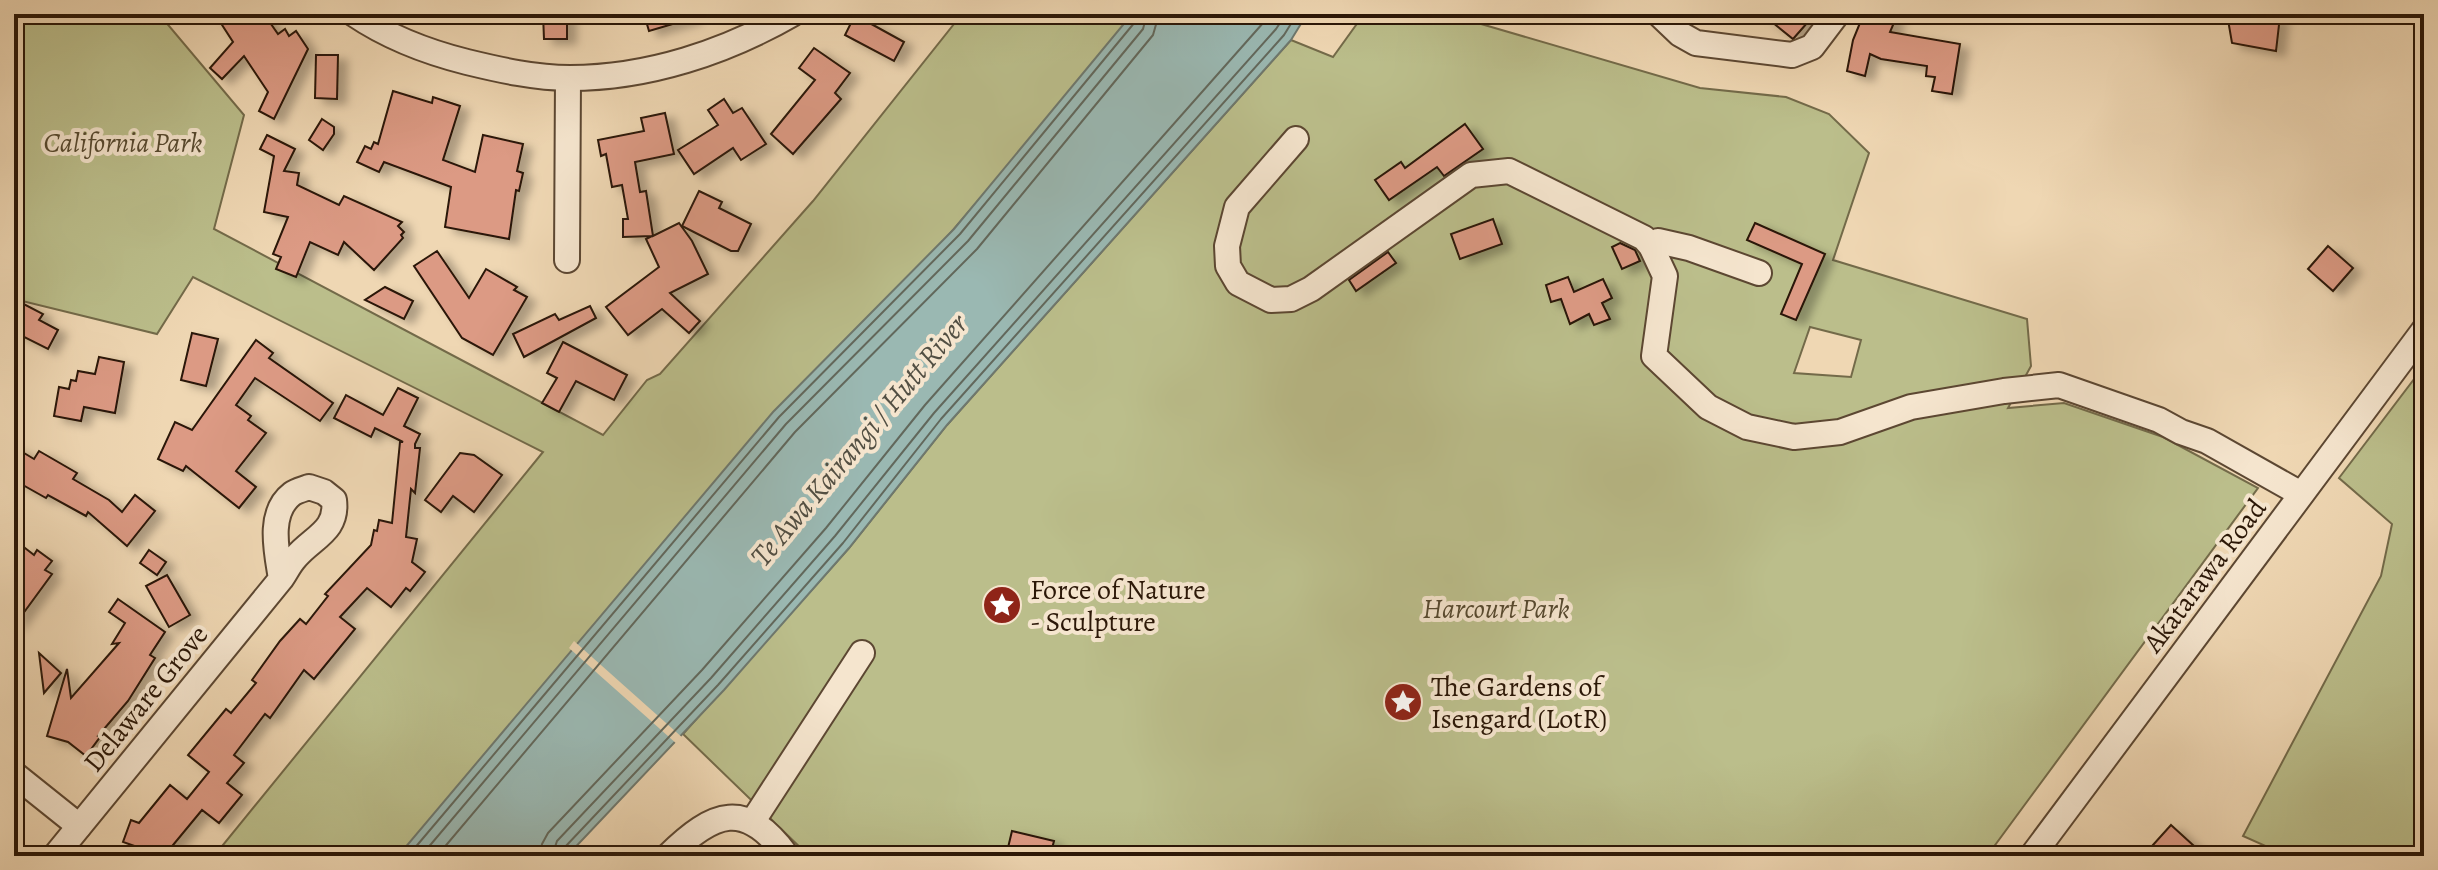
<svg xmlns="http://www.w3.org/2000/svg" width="2438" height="870" viewBox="0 0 2438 870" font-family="Alegreya,serif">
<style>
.green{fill:#bbbe8b;stroke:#736a49;stroke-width:2;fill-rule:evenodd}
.water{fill:#9ab8b2;stroke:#6e786e;stroke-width:2}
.pier{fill:#efd7b3}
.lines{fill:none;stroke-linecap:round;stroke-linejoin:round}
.shore{stroke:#62685c;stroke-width:2}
.building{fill:#dc9a84;stroke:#2b1707;stroke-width:2;filter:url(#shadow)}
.minor-casing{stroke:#5c4732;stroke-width:28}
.minor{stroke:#f5e5ce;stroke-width:24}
.labels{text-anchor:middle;stroke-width:8;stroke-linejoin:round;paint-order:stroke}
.park-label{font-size:28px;font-style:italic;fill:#56492f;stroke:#f5e5ce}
.street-label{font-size:28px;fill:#2b1707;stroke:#f5e5ce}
.poi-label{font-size:28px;fill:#2b1707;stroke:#f5e5ce;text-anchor:start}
.water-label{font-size:30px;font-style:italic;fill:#524f43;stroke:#f5e5ce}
</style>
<defs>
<filter id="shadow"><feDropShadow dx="9" dy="5" stdDeviation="4" flood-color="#0004"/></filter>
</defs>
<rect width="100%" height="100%" fill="#efd7b3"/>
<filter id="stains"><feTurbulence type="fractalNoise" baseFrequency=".0025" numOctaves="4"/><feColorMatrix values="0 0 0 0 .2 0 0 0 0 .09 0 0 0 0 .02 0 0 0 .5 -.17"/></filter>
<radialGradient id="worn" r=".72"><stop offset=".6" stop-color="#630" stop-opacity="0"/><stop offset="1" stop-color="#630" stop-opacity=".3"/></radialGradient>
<!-- green -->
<g class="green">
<polygon points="14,14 159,14 244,115 214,229 603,435 647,380 660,374 813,201 962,14 1139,14 414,856 214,856 543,452 193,277 157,334 14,299"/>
<path d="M1364,14H1447L1700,88L1786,97L1829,114L1869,153L1833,260L2027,319L2031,366L2008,408L2064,403L2163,437L2258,488L1987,856H809L683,734L849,548L947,425L1291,40L1333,57ZM1810,327L1861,340L1851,377L1794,373Z"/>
<polygon points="2424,366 2424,856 2288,856 2243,836 2381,576 2392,524 2339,478"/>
</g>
<!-- water -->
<polygon class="water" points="1132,14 1307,14 1291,40 947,425 849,548 724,690 567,856 398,856 773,412 954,229"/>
<!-- pier -->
<polygon class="pier" points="574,641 684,739 678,745 569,648"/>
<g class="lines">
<!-- shore -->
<g class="shore">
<polyline points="408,856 779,417 960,234 1135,22 1137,14"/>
<polyline points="421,856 786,424 968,241 1143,29 1147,14"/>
<polyline points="437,856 795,432 977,249 1153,35 1159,14"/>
<polyline points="540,856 542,844 548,833 702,670 826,528 925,405 1271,14"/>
<polyline points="552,856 557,841 711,678 835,536 934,413 1276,29 1286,14"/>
<polyline points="562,856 565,847 718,685 843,543 941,419 1284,35 1297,14"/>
</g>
</g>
<!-- building -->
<g class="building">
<polygon points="215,14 264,14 278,34 285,29 289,36 296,31 308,49 274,119 259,111 268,92 244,56 222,79 210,68 233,42"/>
<polygon points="543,14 567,14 567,39 544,39"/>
<polygon points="644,14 693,14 693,18 649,31"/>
<polygon points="1762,14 1815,14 1793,39"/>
<polygon points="1869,14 1888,14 1896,18 1890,32 1960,44 1952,94 1932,91 1935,77 1926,76 1927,66 1881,59 1870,54 1865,76 1847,71 1853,40 1862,18 1866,20"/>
<polygon points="2227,14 2280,16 2276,51 2232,43"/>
<polygon points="855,15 904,42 894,61 845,35"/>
<polygon points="814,48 850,73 835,93 841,99 793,154 771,134 815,80 799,68"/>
<polygon points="316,55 338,55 337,99 315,98"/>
<polygon points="393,91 432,103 433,97 460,106 443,160 475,172 483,135 523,144 517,171 523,173 519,191 516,190 509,239 445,227 451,187 384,162 379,172 357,162 365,146 371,149 374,142 378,144"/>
<polygon points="724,99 733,113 742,108 766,144 741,160 733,148 694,174 678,150 718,125 708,110"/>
<polygon points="665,113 674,154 635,162 640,192 646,191 653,236 679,223 692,241 708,274 670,293 700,321 689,333 662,309 628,335 606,307 659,267 646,239 652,236 623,237 623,219 628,219 622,185 612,187 606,154 601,156 598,140 644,131 641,118"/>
<polygon points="322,119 334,127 334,134 323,150 309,140"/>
<polygon points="1465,124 1483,149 1444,176 1437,167 1389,200 1375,180 1401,162 1405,168"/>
<polygon points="267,135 295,149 284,171 299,173 297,185 339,205 344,196 402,222 398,226 404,232 401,235 403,238 374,270 344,242 338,255 310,242 296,277 276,269 281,257 273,254 288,217 264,212 274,156 260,149"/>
<polygon points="699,191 722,202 719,208 751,224 738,251 731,251 682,226"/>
<polygon points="1493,219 1502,244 1460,259 1451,234"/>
<polygon points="1755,223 1825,254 1796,320 1781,314 1802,264 1747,240"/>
<polygon points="1620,243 1635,250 1640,261 1622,269 1612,247"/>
<polygon points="2328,246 2353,268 2333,291 2308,269"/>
<polygon points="437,251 469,298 486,269 517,287 514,290 527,297 493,355 462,338 414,266"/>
<polygon points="1388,252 1396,263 1356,291 1349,280"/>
<polygon points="1568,277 1574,292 1603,279 1612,298 1602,303 1610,319 1594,325 1589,314 1570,324 1561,299 1551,302 1546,285"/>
<polygon points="385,287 413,301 404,319 365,300"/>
<polygon points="14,299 43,314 39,320 58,330 48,349 14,332"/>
<polygon points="590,306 596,318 524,357 513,334 555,314 559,320"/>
<polygon points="192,333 218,339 206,386 181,380"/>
<polygon points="256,340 273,353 269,358 333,403 320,421 255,378 236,405 251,416 248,420 266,433 236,471 256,487 239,508 186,466 183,471 158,459 175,422 192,430"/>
<polygon points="563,342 627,375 614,400 576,381 559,412 542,403 557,378 547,373"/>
<polygon points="99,357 124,362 115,413 84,407 81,421 54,416 59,387 69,389 71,380 76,381 78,371 95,374"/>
<polygon points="398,388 418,398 404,426 420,434 415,444 415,448 420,448 415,493 411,489 406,537 417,539 412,562 425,572 410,591 406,588 391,607 367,588 340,617 355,629 314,679 304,670 270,718 265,714 234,755 244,763 227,783 242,795 219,823 202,810 164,856 150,856 140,848 123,842 131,820 139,823 170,785 187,799 209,772 188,755 226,709 231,713 256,683 252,680 280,641 300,619 306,624 328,596 325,594 371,545 374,530 377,531 379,520 392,523 400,442 403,442 375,428 371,437 334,418 346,395 383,415"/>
<polygon points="14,447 34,459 39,451 77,473 73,479 109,500 122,512 135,495 155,511 127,546 88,512 86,516 48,495 46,498 14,480"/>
<polygon points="460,453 474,455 502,475 474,512 453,496 441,512 425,500"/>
<polygon points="25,548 34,555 37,550 52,561 45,570 52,574 14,626 14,561"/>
<polygon points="149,550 166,562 157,575 140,563"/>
<polygon points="167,575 190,615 169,627 146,586"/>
<polygon points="118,599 165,632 150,655 155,658 128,701 98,736 100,737 86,756 68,742 47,736 67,669 71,698 119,643 112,644 125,623 109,612"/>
<polygon points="39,653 61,673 44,693"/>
<polygon points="2171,825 2205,856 2143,856"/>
<polygon points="1012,831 1054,841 1050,856 1006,856"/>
</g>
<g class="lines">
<!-- minor casing -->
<g class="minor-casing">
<g id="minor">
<path d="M354,14C388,37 427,52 467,62C500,70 535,78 570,78C648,78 726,52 792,14"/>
<polyline points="1659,14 1680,34 1696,43 1792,55 1812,47 1837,14"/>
<polyline points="1296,139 1237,207 1227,246 1228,266 1238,283 1271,300 1291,299 1311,289 1471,175 1509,171 1644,238 1651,246 1665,276 1654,356 1708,407 1747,427 1794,437 1840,432 1911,407 2004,391 2059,385 2159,420 2181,432 2207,441 2301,494"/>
<polyline points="1651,246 1658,241 1689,248 1759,273"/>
<polyline points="567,260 568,78"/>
<polyline points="14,774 79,826"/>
<polyline points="753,821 862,653"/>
<path d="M55,856L281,579C286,572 290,563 296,557C313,537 338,531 334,500L324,492L309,487C304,489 296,491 292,494C267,513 277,553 281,579"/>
<path d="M668,856C714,811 745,799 787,856"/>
<polyline points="2032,856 2424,330"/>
</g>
</g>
<!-- minor -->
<use href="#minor" class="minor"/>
</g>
<!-- icons -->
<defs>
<g id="sight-disc" transform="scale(2)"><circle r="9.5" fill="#8f2418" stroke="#f5e5ce"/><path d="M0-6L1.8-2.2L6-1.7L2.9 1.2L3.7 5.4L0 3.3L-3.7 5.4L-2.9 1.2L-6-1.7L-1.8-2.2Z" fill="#fff"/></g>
</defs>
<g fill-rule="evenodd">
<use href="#sight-disc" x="1002" y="605"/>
<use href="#sight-disc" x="1403" y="702"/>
</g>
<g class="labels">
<!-- park labels -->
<g class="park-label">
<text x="123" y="152">California Park</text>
<text x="1496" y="618">Harcourt Park</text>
</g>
<!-- street labels -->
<g class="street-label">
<text transform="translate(2204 575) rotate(-53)" y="10">Akatarawa Road</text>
<text transform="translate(145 698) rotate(-51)" y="10">Delaware Grove</text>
</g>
<!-- poi labels -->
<g class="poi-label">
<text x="1030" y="599">Force of Nature<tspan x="1030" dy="32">- Sculpture</tspan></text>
<text x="1431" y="696">The Gardens of<tspan x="1431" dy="32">Isengard (LotR)</tspan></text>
</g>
<!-- water labels -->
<g class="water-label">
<text transform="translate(859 440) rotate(-50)" y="10">Te Awa Kairangi / Hutt River</text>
</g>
</g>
<!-- margin -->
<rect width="2438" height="870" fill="none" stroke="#efd7b3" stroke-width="48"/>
<rect x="16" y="16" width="2406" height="838" fill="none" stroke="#2b1707" stroke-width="4"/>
<rect x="24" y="24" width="2390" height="822" fill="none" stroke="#2b1707" stroke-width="2"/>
<rect width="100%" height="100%" filter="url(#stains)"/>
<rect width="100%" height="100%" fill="url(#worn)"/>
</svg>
